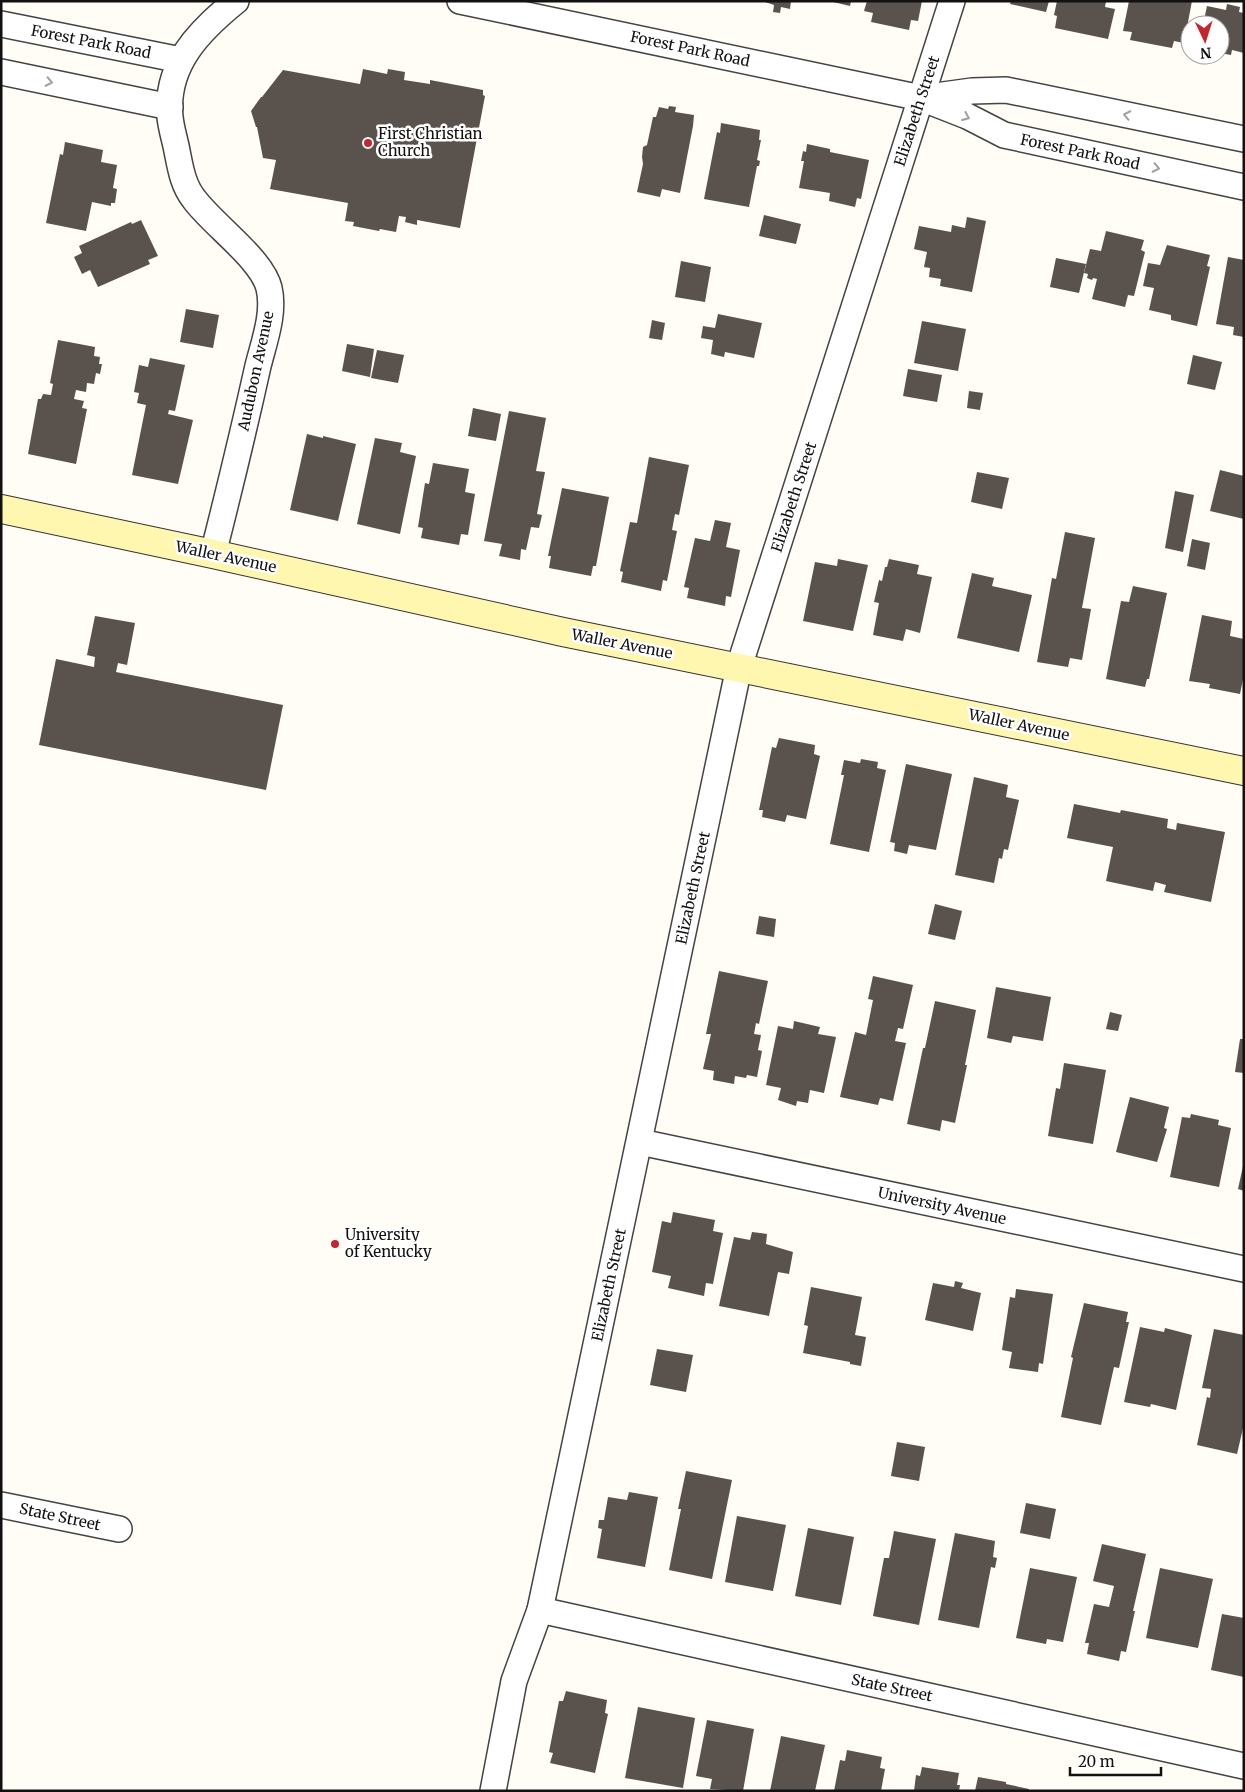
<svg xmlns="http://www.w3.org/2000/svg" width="1245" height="1792" viewBox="0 0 1245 1792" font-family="Merriweather,serif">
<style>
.building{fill:#5a524d}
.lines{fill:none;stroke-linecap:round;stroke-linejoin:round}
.minor-casing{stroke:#444;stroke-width:28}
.secondary-casing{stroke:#333;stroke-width:30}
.minor{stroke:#fff;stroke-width:25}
.secondary{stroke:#fff6b0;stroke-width:28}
.oneway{stroke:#a0a0a0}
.poi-dot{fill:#c4262e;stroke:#fff;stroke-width:2}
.labels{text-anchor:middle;stroke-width:5;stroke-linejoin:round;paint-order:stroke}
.street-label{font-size:15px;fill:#111;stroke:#fff}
.poi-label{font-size:15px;fill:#111;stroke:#fff;text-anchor:start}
</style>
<rect width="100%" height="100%" fill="#fffdf5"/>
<!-- building -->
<g class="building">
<polygon points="762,1 791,1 790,9 781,7 780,13 773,12 774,5"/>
<polygon points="829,1 851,1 850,6"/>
<polygon points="867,1 922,1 918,21 911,20 909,30 871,22 873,13 864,11"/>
<polygon points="1011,1 1049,1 1046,12 1010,4"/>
<polygon points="1057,1 1106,1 1105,7 1115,9 1108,39 1055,28 1057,16 1054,15"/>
<polygon points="1129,1 1192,1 1184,43 1174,41 1172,48 1130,40 1132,32 1123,31"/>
<polygon points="1227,4 1240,7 1239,12 1244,13 1244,53 1232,50 1231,55 1220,53 1220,25 1203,25 1207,6 1226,10"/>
<polygon points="363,69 387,74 388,69 405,72 404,80 430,84 430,80 483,90 483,95 485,96 460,228 417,220 417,225 405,222 406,217 399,216 396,232 380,229 379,231 353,226 354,222 345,221 348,203 270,189 276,160 263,158 257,127 256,127 251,111 261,97 262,97 283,70 360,84"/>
<polygon points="669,106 676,107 675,112 694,115 693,126 680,193 662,189 660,197 637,192 643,164 642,157 643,147 647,145 653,117 656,117 659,107 668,109"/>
<polygon points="721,123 760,130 759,140 761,140 757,160 760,161 759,166 757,166 749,207 704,199 717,132 720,133"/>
<polygon points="65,142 103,150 101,162 117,165 113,188 117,189 115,203 111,203 111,206 92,202 86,231 46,223 60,154 63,155"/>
<polygon points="807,144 830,149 830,152 869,160 861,199 857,198 855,207 829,201 830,193 799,188 804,161 801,161 803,151 806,152"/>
<polygon points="764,215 801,224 796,244 759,236"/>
<polygon points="967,217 986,221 972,292 940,286 941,279 929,277 930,268 924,267 927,252 914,249 919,226 951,232 952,225 965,228"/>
<polygon points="141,220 158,256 148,260 150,264 98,287 90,270 82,274 74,257 82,253 79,246 131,222 132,224"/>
<polygon points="1106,231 1144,240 1141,250 1145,252 1134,296 1128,295 1125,307 1092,299 1097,279 1093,278 1092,280 1087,278 1088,274 1084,273 1090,249 1101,251"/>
<polygon points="1167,245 1210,255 1207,266 1210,267 1197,326 1171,320 1171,315 1149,310 1154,288 1143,286 1148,263 1160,265"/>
<polygon points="1228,257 1244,260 1244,337 1233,335 1234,327 1216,324"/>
<polygon points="1056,258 1086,264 1079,293 1050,287"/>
<polygon points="681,261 711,267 705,302 675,297"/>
<polygon points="186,309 219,315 213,348 180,342"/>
<polygon points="718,314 762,323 754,358 725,352 724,357 711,354 713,340 701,338 703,326 715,328"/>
<polygon points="652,320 665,323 662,340 649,338"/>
<polygon points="922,321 966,329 958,371 914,363"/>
<polygon points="58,340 95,347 94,356 100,357 99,364 102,364 100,374 96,373 94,384 87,383 86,392 76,390 74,399 84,401 82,408 87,409 76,464 28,454 38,399 41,399 43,394 51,395 53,384 50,383"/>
<polygon points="347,344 374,349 370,377 342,371"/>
<polygon points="377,350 404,355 398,383 371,378"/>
<polygon points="1193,355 1222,362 1215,390 1187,384"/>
<polygon points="150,358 185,365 175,411 169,410 168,414 193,420 178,484 132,475 146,405 137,403 139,393 134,392 139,365 148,367"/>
<polygon points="908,369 942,375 937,402 903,396"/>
<polygon points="969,391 983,393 980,410 967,408"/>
<polygon points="473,408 501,414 496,441 468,436"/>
<polygon points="509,411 546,418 536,471 545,472 537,514 542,515 539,528 531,527 526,550 521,549 520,560 499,556 502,544 484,541"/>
<polygon points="307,434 323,438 323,436 356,444 338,521 290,510"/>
<polygon points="375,438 402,443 400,452 416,456 400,534 357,524"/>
<polygon points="649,457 689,465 679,515 675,514 672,530 677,531 667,581 663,580 661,591 621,582 623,572 620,571 630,522 637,523"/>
<polygon points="433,463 469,469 465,492 475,494 468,535 461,534 459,545 421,538 423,528 418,527 425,483 429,484"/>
<polygon points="1220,470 1244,476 1244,519 1210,511"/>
<polygon points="977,472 1009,478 1002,509 971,502"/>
<polygon points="562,488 609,497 596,566 593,566 591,576 549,568 551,556 548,556"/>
<polygon points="1175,491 1194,495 1183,552 1165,548"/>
<polygon points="715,520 731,523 726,547 740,550 731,597 726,596 725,606 687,598 689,588 684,587 695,538 710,541"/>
<polygon points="1065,532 1095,538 1082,608 1091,609 1082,660 1070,658 1068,667 1037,662 1052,578 1056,579"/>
<polygon points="1192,539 1210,543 1205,570 1187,566"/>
<polygon points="838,559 868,565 853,631 803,621 815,562 837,566"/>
<polygon points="889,559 919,565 917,574 932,577 920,633 906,629 903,641 873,635 879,603 874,602 879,580 882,581 885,567 887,567"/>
<polygon points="972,573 994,578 992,586 1032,595 1019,652 957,638"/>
<polygon points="1133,586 1167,593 1149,679 1147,679 1145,687 1106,679 1121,601 1129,602"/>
<polygon points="1202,615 1232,621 1230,636 1244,639 1244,674 1240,694 1209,688 1210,684 1189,681"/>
<polygon points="95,616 135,623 127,665 118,663 116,672 283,705 266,790 39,745 56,659 94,667 95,657 87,655"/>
<polygon points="779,738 815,745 814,754 820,756 806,819 787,815 785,822 762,817 763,810 759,810 772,747 776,748"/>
<polygon points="861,759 878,762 877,768 886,770 869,852 830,844 844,775 841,775 844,760 860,763"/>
<polygon points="906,764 952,774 936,850 909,845 907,854 894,851 895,843 890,842"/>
<polygon points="974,777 1008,785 1006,797 1019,800 1008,850 1004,849 1002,859 999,858 994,883 955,875"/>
<polygon points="1074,804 1120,813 1121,810 1168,819 1167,828 1176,830 1177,823 1225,832 1211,902 1164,892 1166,885 1155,882 1153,891 1106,881 1113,847 1067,838"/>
<polygon points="935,904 962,911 955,940 928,934"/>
<polygon points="759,916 776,919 774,937 756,934"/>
<polygon points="719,971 768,981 759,1024 756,1023 754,1034 761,1035 758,1050 762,1051 757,1077 747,1075 746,1078 735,1076 734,1084 713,1080 714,1071 703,1069 711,1034 706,1034"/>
<polygon points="873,976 913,985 903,1029 898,1028 895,1041 906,1043 893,1101 880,1098 878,1105 840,1097 855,1032 866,1035 873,1000 868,999"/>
<polygon points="996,987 1051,997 1043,1041 1013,1036 1011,1043 987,1038"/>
<polygon points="935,1001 976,1010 965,1065 967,1065 955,1123 942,1120 940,1131 907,1124 923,1048 925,1048"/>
<polygon points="1110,1012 1122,1015 1118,1031 1106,1029"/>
<polygon points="794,1021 820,1027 818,1034 836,1037 824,1093 810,1090 808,1103 797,1101 796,1106 778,1100 781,1088 766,1085 778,1026 793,1029"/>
<polygon points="1240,1039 1244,1039 1244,1073 1235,1072"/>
<polygon points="1064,1063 1106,1070 1093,1144 1048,1136 1056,1088 1060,1089"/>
<polygon points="1130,1097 1169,1107 1164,1128 1167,1129 1157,1162 1116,1152"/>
<polygon points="1191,1114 1219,1120 1218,1125 1231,1128 1219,1187 1170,1177 1182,1117 1190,1118"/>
<polygon points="1243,1166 1244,1166 1244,1191 1238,1189"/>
<polygon points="673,1212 715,1220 713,1231 723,1233 713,1284 706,1283 704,1296 668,1288 671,1276 652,1272 662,1221 671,1223"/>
<polygon points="752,1232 767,1234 766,1244 793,1252 789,1274 778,1272 769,1316 719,1306 734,1237 750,1240"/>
<polygon points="955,1281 963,1283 961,1288 981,1293 973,1331 925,1320 933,1283 954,1287"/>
<polygon points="811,1287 862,1297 855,1335 866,1337 861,1366 850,1364 850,1362 803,1353 808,1326 804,1325"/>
<polygon points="1016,1289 1053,1294 1043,1364 1039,1363 1038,1372 1009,1368 1012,1352 1002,1350 1010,1297 1015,1298"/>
<polygon points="1084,1303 1128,1312 1126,1322 1129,1322 1119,1368 1114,1367 1101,1425 1061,1417 1073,1358 1071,1357"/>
<polygon points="1140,1327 1164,1332 1165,1328 1192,1335 1176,1410 1151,1404 1150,1407 1124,1402"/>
<polygon points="1214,1329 1244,1335 1244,1424 1237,1454 1197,1445 1207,1397 1210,1398 1211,1389 1202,1388"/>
<polygon points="657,1349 693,1355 686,1392 650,1385"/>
<polygon points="897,1442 925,1447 919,1481 891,1476"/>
<polygon points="686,1471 732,1480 712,1579 669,1570 681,1509 678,1509"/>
<polygon points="629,1492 658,1497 645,1567 597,1558 602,1529 598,1528 599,1520 604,1520 608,1497 627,1500"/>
<polygon points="1026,1503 1056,1509 1050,1539 1020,1533"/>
<polygon points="737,1516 786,1525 773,1591 725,1582"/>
<polygon points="808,1528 854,1537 841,1605 795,1596"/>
<polygon points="894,1531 936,1539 919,1625 873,1616 884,1558 889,1558"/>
<polygon points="955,1533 995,1541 993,1557 997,1558 995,1568 991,1567 979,1628 938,1620"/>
<polygon points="1102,1544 1146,1554 1133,1611 1135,1611 1126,1652 1121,1651 1119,1661 1087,1654 1089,1643 1085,1643 1094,1604 1109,1607 1114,1586 1093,1581"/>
<polygon points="1030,1568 1077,1577 1063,1642 1047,1639 1046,1644 1016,1638"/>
<polygon points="1160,1568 1213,1579 1198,1648 1146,1638"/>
<polygon points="1222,1614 1244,1618 1244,1677 1211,1670"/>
<polygon points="566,1691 607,1700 605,1713 608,1714 595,1773 550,1763 553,1753 549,1752 559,1701 563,1701"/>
<polygon points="638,1707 695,1718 683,1788 625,1778"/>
<polygon points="707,1720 754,1729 743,1791 710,1789 712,1779 696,1776"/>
<polygon points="781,1736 825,1745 815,1791 770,1791"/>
<polygon points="847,1750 882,1757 880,1768 885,1769 881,1791 834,1791 840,1760 845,1761"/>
<polygon points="922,1767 959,1773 957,1785 960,1785 959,1791 914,1791 916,1775 920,1776"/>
<polygon points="978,1777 1006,1782 1006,1784 1029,1789 1028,1791 975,1791"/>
</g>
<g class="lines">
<!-- minor casing -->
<g class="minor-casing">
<g id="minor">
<polyline points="460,1 921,98 967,116 1004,135 1244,187"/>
<polyline points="1,24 181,60"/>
<polyline points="1,72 170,107"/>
<polyline points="921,98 972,91 1006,90 1244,139"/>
<path d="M213,554C229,491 244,429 258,366C264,342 275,313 269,288C262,259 213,225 194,199C182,184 180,165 176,146C174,137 171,127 170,117C165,65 199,31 236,1"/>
<polyline points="640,1142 1244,1269"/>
<polyline points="1,1505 119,1529"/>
<polyline points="540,1610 1244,1766"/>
<polyline points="493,1791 514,1681 540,1610 739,667 952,1"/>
</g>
</g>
<!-- secondary casing -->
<g class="secondary-casing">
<polyline id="secondary" points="1,509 213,554 563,632 1244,771"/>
</g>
<!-- minor -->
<use href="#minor" class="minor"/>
<!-- secondary -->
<use href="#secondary" class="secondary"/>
</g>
<!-- one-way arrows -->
<defs><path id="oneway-chevron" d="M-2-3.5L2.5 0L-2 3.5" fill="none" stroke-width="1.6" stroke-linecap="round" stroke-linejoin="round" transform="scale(1.25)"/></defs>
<g class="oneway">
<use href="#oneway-chevron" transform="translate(49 82) rotate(12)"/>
<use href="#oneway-chevron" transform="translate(1127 115) rotate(-168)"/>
<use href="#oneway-chevron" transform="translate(966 117) rotate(24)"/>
<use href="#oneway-chevron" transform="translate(1156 168) rotate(12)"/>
</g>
<!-- markers -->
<g class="poi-dot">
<circle cx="368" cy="143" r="5"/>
<circle cx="335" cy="1244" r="5"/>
</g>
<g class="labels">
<!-- street labels -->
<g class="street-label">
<text transform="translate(91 42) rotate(11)" y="5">Forest Park Road</text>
<text transform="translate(690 49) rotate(12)" y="5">Forest Park Road</text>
<text transform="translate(917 111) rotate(-72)" y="5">Elizabeth Street</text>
<text transform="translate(1080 152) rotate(12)" y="5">Forest Park Road</text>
<text transform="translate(256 371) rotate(-78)" y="5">Audubon Avenue</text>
<text transform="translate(794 497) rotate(-72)" y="5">Elizabeth Street</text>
<text transform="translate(226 557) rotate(12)" y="5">Waller Avenue</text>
<text transform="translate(622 644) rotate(11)" y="5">Waller Avenue</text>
<text transform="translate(1019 725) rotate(12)" y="5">Waller Avenue</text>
<text transform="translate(693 888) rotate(-78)" y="5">Elizabeth Street</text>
<text transform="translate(942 1206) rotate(12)" y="5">University Avenue</text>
<text transform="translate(609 1285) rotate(-78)" y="5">Elizabeth Street</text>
<text transform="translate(60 1517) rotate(12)" y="5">State Street</text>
<text transform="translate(892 1688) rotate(12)" y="5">State Street</text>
</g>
<!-- poi labels -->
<g class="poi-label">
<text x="378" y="139">First Christian<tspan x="378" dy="17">Church</tspan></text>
<text x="345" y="1240">University<tspan x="345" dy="17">of Kentucky</tspan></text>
</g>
</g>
<!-- border -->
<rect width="1245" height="1792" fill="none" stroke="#111111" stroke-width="5"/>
<!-- north arrow -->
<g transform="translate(1205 40) rotate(176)"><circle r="24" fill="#ffffff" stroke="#a0a0a0"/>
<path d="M0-4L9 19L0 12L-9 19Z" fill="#c4262e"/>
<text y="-8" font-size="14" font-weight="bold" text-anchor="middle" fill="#111111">N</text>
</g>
<!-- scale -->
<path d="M1070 1767v8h91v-8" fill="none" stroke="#111111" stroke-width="2.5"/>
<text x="1078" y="1767" font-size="15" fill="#111111" stroke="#ffffff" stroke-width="4" paint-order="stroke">20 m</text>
</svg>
